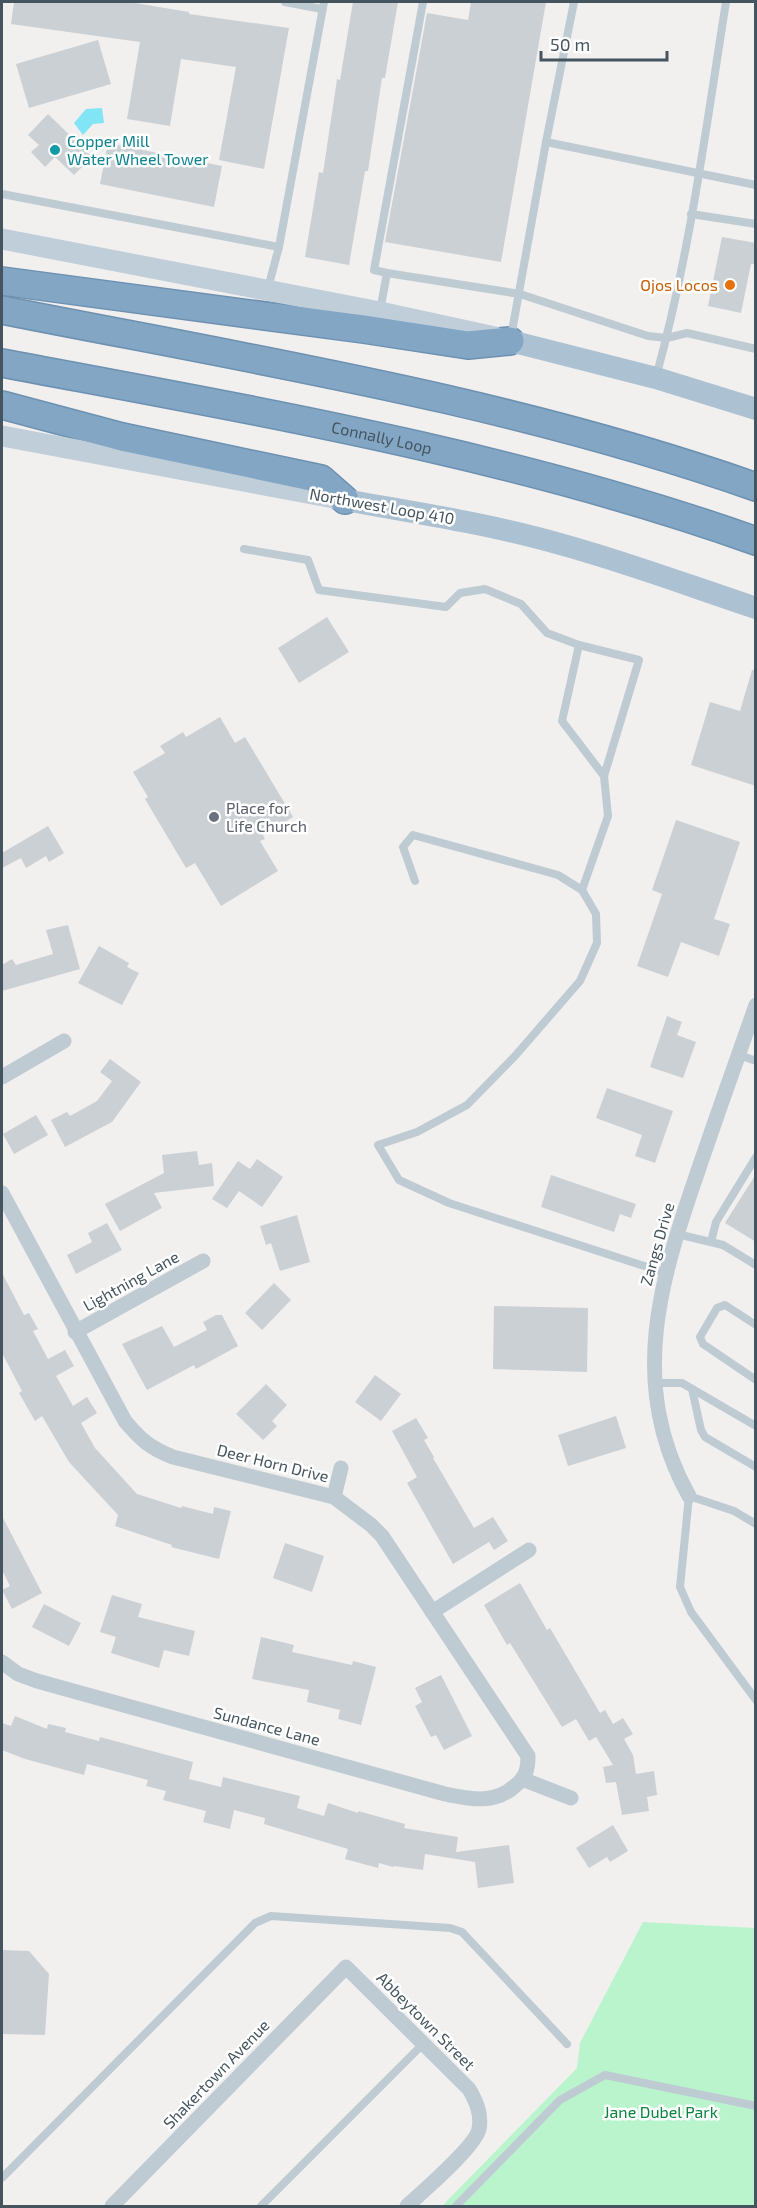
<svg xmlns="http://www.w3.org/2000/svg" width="757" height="2208" viewBox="0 0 757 2208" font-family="'Exo 2',sans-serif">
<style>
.green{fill:#b9f4cc}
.water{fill:#81e5f6}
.building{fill:#cbd0d5}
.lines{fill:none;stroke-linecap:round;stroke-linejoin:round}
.highway-casing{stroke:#6d91b0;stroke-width:30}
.lane{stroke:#becbd3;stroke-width:8}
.street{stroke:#becbd3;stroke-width:15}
.secondary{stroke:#c0ceda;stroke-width:21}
.primary{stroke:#acc1d1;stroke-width:22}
.highway{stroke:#82a6c4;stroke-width:27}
.culture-dot{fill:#0f9aa8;stroke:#fff;stroke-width:2}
.food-dot{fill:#e8710a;stroke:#fff;stroke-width:2}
.worship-dot{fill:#6b7280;stroke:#fff;stroke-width:2}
.labels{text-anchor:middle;stroke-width:5;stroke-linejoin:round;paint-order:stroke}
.culture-label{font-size:16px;fill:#0d838f;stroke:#fff;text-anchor:start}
.food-label{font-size:16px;fill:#c56008;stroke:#fff;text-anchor:end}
.street-label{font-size:16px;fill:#45555f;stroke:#fff}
.worship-label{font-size:16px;fill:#5b616d;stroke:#fff;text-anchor:start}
.park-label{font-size:16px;fill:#0c8440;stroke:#fff}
</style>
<rect width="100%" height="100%" fill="#f2efef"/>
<!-- green -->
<polygon class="green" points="643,1922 755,1928 755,2206 442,2206 577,2068 580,2043"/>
<!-- water -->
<polygon class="water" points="102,108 104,123 93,124 83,135 74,123 86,109"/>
<!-- building -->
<g class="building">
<polygon points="14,2 129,2 189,12 189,14 289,28 264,169 219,160 236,67 181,59 170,126 127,119 140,42 11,24"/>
<polygon points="353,2 398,2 385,78 382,78 368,171 365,171 349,265 305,257 319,172 323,173 337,79 340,80"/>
<polygon points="471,2 546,2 501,262 385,242 427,13 468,20"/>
<polygon points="98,40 111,84 29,108 16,64"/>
<polygon points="48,114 92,157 74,175 55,157 45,167 31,152 39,145 28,135"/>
<polygon points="108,143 222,166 214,207 100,184"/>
<polygon points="722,237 756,243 756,264 751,264 741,313 708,306"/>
<polygon points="327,617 349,652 299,683 278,648"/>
<polygon points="752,670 756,670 756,786 691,765 710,702 740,711"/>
<polygon points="220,717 235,743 245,737 293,817 263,835 265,839 260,841 278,871 221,906 195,863 186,868 145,799 148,797 133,772 165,753 160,746 183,732 186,737"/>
<polygon points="676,820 740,842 714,919 730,924 719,956 681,942 668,977 637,966 662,894 652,890"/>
<polygon points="48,826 64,853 49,862 46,856 26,868 21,858 2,868 2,853"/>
<polygon points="68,925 80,969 2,991 2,965 12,959 16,965 53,954 46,930"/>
<polygon points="99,946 129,963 127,967 139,973 122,1005 78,983"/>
<polygon points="667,1016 682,1022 677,1035 696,1042 683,1078 650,1067"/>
<polygon points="110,1059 141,1082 112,1122 65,1147 51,1120 67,1112 70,1116 97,1101 112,1081 100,1072"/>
<polygon points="607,1088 673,1111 655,1163 635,1156 642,1135 596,1118"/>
<polygon points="36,1115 48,1135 14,1154 3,1134"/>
<polygon points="197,1151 199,1165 212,1163 214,1186 154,1193 162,1208 120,1231 105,1204 164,1173 162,1155"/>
<polygon points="257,1159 283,1177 262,1207 239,1191 227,1208 212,1199 238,1161 250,1169"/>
<polygon points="756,1174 756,1242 725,1223"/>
<polygon points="551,1175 636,1204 631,1218 620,1214 614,1232 541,1207"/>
<polygon points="297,1215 310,1262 280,1271 271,1243 266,1245 260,1226"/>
<polygon points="107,1223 122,1250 76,1274 67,1255 92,1242 88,1233"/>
<polygon points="2,1273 24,1315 29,1313 38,1329 33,1331 48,1359 65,1350 74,1366 56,1376 73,1406 87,1397 97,1413 81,1423 95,1448 137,1494 181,1508 182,1506 213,1514 214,1507 231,1511 219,1559 171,1547 172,1545 115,1526 118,1515 69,1462 42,1416 35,1421 19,1393 22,1391 2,1353"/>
<polygon points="274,1283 291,1300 262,1330 245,1313"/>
<polygon points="494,1306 588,1308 587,1372 493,1369"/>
<polygon points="216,1315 222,1315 238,1346 196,1369 194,1365 147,1390 122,1344 162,1326 174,1347 207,1330 203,1322"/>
<polygon points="375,1375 401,1394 381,1421 355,1402"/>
<polygon points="266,1384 287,1405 272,1421 277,1426 263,1440 236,1414"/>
<polygon points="616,1416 626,1448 568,1466 558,1435"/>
<polygon points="416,1418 428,1438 424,1440 434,1457 433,1458 474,1528 493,1517 508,1541 494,1550 489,1542 453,1564 407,1483 417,1477 392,1431"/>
<polygon points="2,1516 42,1593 12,1609 2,1590 10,1586 2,1570"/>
<polygon points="285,1543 324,1556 312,1592 273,1578"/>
<polygon points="520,1583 547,1630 550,1628 600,1713 605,1710 613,1724 623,1718 633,1734 624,1739 633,1755 636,1774 654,1771 657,1795 647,1797 649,1811 622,1815 616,1782 606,1783 603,1767 613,1765 596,1737 589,1741 576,1719 562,1727 510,1643 507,1645 484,1605"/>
<polygon points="112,1595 142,1604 138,1617 195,1631 189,1656 164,1650 159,1668 111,1653 116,1637 100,1632"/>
<polygon points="44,1604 81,1623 69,1646 32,1627"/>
<polygon points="261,1637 294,1645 292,1652 352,1665 353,1661 376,1667 361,1725 338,1719 340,1710 307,1702 309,1690 252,1679"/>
<polygon points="441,1675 472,1736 444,1750 436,1735 431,1737 415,1706 422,1702 415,1688"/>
<polygon points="15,1716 47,1729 48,1724 66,1728 65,1732 99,1741 100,1737 193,1762 189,1779 221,1787 223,1777 300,1796 297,1808 324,1816 328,1803 358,1813 358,1811 405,1824 404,1828 458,1837 456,1852 509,1845 514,1883 478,1888 475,1862 425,1854 423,1870 394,1866 393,1867 379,1863 378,1868 345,1859 348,1849 264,1824 265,1818 234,1810 230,1829 203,1822 206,1811 163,1800 166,1791 146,1786 148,1780 87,1764 84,1775 25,1759 2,1750 2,1723 11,1726"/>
<polygon points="613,1825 628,1851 610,1862 607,1857 589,1868 576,1848"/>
<polygon points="2,1950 29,1951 49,1974 45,2035 2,2034"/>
</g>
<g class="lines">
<!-- highway casing -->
<g class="highway-casing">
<g id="highway">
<polyline points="2,281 363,329 468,345 510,341"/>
<path d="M2,310C255,360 511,401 756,487"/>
<path id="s1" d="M2,363C256,411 511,454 756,541"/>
<polyline points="2,405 122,437 321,479 345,500"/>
</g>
</g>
<!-- lane -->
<g class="lane">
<polyline points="285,2 322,9"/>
<polyline points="546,142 574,2"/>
<polyline points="2,194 279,247 268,288"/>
<polyline points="691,214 756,224"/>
<polyline points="279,247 324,2"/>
<polyline points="387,273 520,294 648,336 667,338 687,333 756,349"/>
<polyline points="380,311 387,273 374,270 423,2"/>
<polyline points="511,337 546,142 756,185"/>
<path d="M656,377C690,254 706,127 726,2"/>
<polyline points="244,549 308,560 319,590 446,607 460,593 485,589 521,604 547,633 579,645"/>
<polyline points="415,881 403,847 413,835 558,875 582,890 596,914 597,943 580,981 515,1056 467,1105 417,1132 378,1145 399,1180 449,1203 666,1273"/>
<polyline points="582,890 608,816 604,776 639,660 579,645 562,721 604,776"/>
<polyline points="739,1055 756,1061"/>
<polyline points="677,1234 723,1245 756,1265"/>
<polyline points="711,1242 716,1222 756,1157"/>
<polyline points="756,1325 725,1305 717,1308 700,1337 703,1344 756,1380"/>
<polyline points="655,1383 682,1383 756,1426"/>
<polyline points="692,1389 701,1430 705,1437 756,1467"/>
<polyline points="756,1524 734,1511 689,1496 680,1587 691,1612 756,1700"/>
<polyline points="2,2178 255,1923 271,1916 450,1928 462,1932 567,2044"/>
<polyline points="261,2206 423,2044"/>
<polyline points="456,2206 560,2100 605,2075 756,2106"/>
</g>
<!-- street -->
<g class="street">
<polyline points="2,1077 64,1041"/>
<path d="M2,1193L125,1421C141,1440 150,1448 173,1457L334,1497L371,1525L382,1536L528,1756C528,1769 526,1777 516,1785C495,1805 471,1799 445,1794L37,1681L18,1674L2,1662"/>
<polyline points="75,1332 203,1261"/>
<path d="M689,1496C626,1383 661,1278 700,1165C718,1112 737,1059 756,1005"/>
<polyline points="334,1497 341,1468"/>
<polyline points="432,1612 529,1550"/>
<polyline points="522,1779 571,1798"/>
<path d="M112,2206L346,1967L469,2089C476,2101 482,2114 479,2129C476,2146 422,2192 407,2206"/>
</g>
<!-- secondary -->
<g class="secondary">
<polyline points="2,239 380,312 495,337"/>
<polyline points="2,436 345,500"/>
</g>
<!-- primary -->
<g class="primary">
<polyline points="510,341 656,378 756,409"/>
<path d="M345,500C417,513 490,524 560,544C626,562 690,586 756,608"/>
</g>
<!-- highway -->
<use href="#highway" class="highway"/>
</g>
<!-- markers -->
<circle class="culture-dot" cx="55" cy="150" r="6"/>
<circle class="food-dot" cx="730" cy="285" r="6"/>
<circle class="worship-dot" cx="214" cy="817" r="6"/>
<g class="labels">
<!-- culture labels -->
<g class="culture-label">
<text x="67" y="147">Copper Mill<tspan x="67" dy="18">Water Wheel Tower</tspan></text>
</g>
<!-- food labels -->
<g class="food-label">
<text x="718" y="291">Ojos Locos</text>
</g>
<!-- street labels -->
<g class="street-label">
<text dy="6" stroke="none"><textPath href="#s1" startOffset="387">Connally Loop</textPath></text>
<text transform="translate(382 506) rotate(10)" y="6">Northwest Loop 410</text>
<text transform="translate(657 1244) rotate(-74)" y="6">Zangs Drive</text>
<text transform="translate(131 1281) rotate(-29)" y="6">Lightning Lane</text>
<text transform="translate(273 1463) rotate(14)" y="6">Deer Horn Drive</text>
<text transform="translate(267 1726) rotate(15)" y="6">Sundance Lane</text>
<text transform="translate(426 2021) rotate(45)" y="6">Abbeytown Street</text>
<text transform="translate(216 2074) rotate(-46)" y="6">Shakertown Avenue</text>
</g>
<!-- worship labels -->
<g class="worship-label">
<text x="226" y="814">Place for<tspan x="226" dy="18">Life Church</tspan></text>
</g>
<!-- park labels -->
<g class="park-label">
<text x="661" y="2118">Jane Dubel Park</text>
</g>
</g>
<!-- border -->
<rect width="757" height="2208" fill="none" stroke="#45555f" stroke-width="6"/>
<!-- scale -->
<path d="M541 51v9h126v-9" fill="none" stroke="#45555f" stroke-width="3"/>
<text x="550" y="51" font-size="18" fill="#45555f" stroke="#ffffff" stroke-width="4.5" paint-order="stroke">50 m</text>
</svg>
